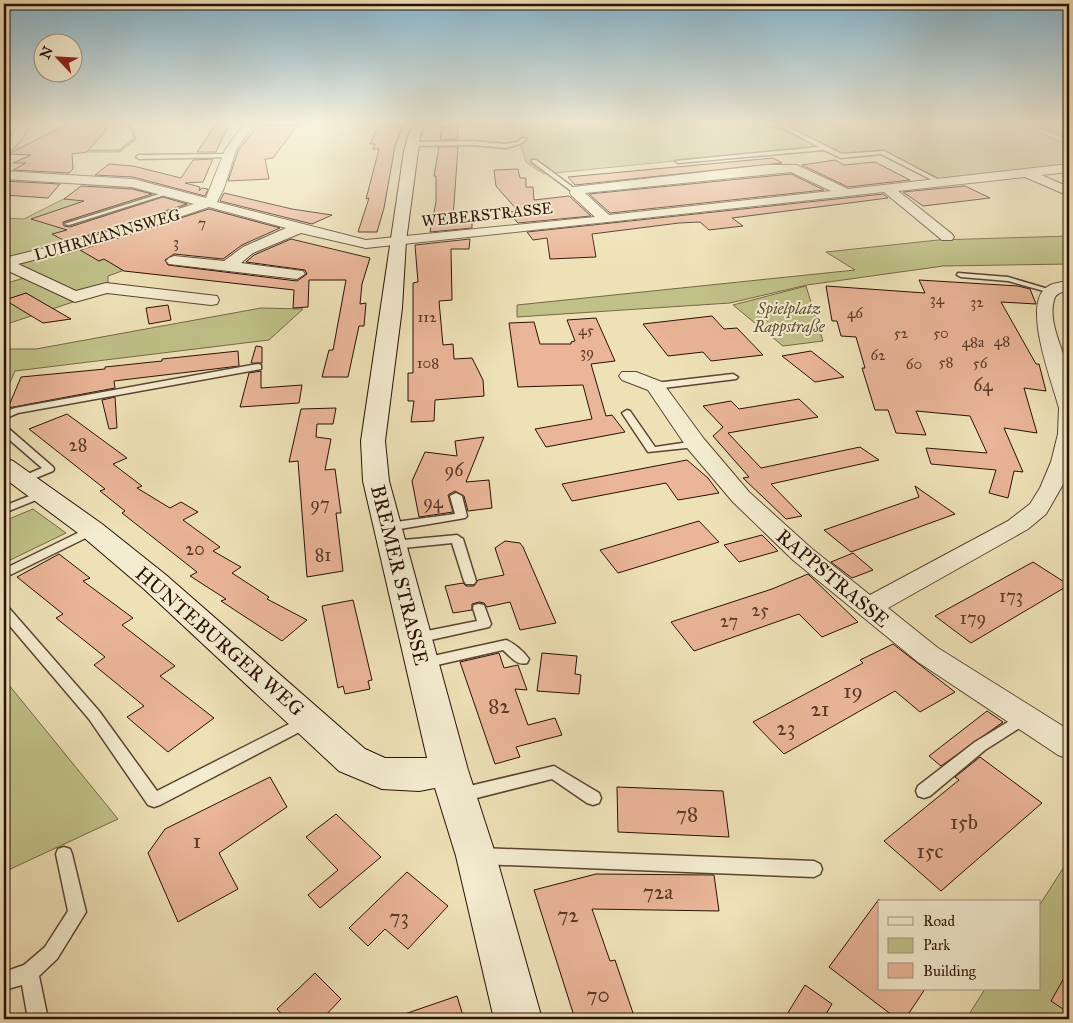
<svg xmlns="http://www.w3.org/2000/svg" width="1073" height="1023" viewBox="0 0 1073 1023" font-family="'IM FELL Great Primer',serif">
<style>
.green{fill:#c0c188;stroke:#756847}
.lines{fill:none;stroke-linecap:round;stroke-linejoin:round}
.stream{stroke:#6d786b;stroke-width:3}
.building{fill:#eab598;stroke:#2a1006}
.lane-casing{stroke:#5b4432;stroke-width:3}
.street-casing{stroke:#5b4432;stroke-width:2}
.secondary-casing{stroke:#2a1006;stroke-width:2}
.lane{fill:#f4ecd0;fill-rule:evenodd}
.street{fill:#f4ecd0;fill-rule:evenodd}
.secondary{fill:#f4ecd0;fill-rule:evenodd}
.labels{text-anchor:middle;stroke-width:4;stroke-linejoin:round;paint-order:stroke}
.far-number-label{font-size:15px;fill:#5a392a}
.far-street-label{font-size:16px;fill:#2a1006;stroke:#f4ecd0}
.far-park-label{font-size:16px;font-style:italic;fill:#5e4e34;stroke:#f4ecd0}
.number-label{font-size:18px;fill:#5a392a}
.street-label{font-size:20px;fill:#2a1006;stroke:#f4ecd0}
.near-number-label{font-size:21px;fill:#5a392a}
</style>
<rect width="100%" height="100%" fill="#eee1b6"/>
<filter id="stains"><feTurbulence type="fractalNoise" baseFrequency=".004" numOctaves="4"/><feColorMatrix values="0 0 0 0 .2 0 0 0 0 .09 0 0 0 0 .02 0 0 0 .5 -.17"/></filter>
<radialGradient id="worn" r=".72"><stop offset=".6" stop-color="#630" stop-opacity="0"/><stop offset="1" stop-color="#630" stop-opacity=".3"/></radialGradient>
<!-- green -->
<g class="green">
<polygon points="524,124 1018,124 1069,145 1069,167 945,182 883,151 842,154 825,146 544,174 526,162 519,140"/>
<polygon points="1030,124 1069,124 1069,139 1068,139"/>
<polygon points="93,184 121,185 158,195 80,219 53,224 62,228 163,196 189,203 178,209 98,236 4,259 4,218 24,219"/>
<polygon points="209,209 258,222 108,276 108,283 85,292 73,292 16,263 59,253 63,255"/>
<polygon points="1069,236 1069,264 943,266 807,285 730,303 517,317 517,305 855,270 826,252 938,240"/>
<polygon points="24,278 73,302 4,325 4,284"/>
<polygon points="806,286 823,341 783,346 733,305"/>
<polygon points="261,308 303,309 269,340 15,371 4,396 4,349 36,349"/>
<polygon points="33,509 66,533 4,563 4,521"/>
<polygon points="4,679 118,819 4,872"/>
<polygon points="1069,859 1069,1019 966,1019 985,989 1039,989 1039,906"/>
</g>
<g class="lines">
<!-- stream -->
<polyline class="stream" points="80,151 119,151 135,139 133,131 126,124"/>
</g>
<!-- building -->
<g class="building">
<polygon points="68,124 111,124 87,152 72,154 73,169 69,173 13,170 26,163 13,163 31,155 8,154"/>
<polygon points="216,124 229,124 216,152 197,152"/>
<polygon points="298,125 273,158 265,159 269,179 228,181 238,151 257,126"/>
<polygon points="378,126 403,126 395,146 384,208 377,232 358,232 369,198 366,199 379,149 373,149 375,144 370,144"/>
<polygon points="442,126 457,126 458,139 440,140"/>
<polygon points="439,147 458,147 453,218 472,219 472,228 430,232 436,202 436,176 434,176"/>
<polygon points="773,158 782,163 575,185 568,177"/>
<polygon points="213,159 203,182 185,183 200,187 199,191 202,188 208,189 205,196 133,177 95,175 109,164 133,166 181,178 193,160"/>
<polygon points="835,160 844,165 875,162 910,180 848,187 802,165"/>
<polygon points="518,169 520,178 526,178 526,187 533,187 534,200 569,196 591,216 518,223 508,212 518,211 496,186 494,170"/>
<polygon points="791,174 824,190 610,213 589,194"/>
<polygon points="4,181 60,184 48,198 4,195"/>
<polygon points="81,186 132,189 152,194 63,222 64,226 70,227 163,197 187,204 97,233 65,241 52,234 67,230 31,219 84,201 64,199"/>
<polygon points="965,186 990,198 923,206 903,192"/>
<polygon points="224,193 292,209 332,215 312,224 220,201"/>
<polygon points="883,194 888,198 732,218 743,226 709,230 700,222 679,223 592,234 596,257 550,259 547,238 533,240 527,232"/>
<polygon points="209,209 280,228 242,245 223,259 174,254 165,260 168,265 297,281 307,274 305,270 246,262 254,255 291,239 370,258 362,284 360,304 366,303 364,326 359,326 348,377 322,377 329,350 333,350 346,280 309,280 308,307 293,308 294,290 124,271 104,259 99,261 80,250"/>
<polygon points="470,239 469,249 451,249 452,300 439,301 443,345 453,344 454,359 472,358 483,380 484,396 435,400 434,421 411,422 414,401 408,401 408,373 413,373 413,283 418,282 415,245"/>
<polygon points="919,280 1018,286 1030,289 1036,304 1001,302 1036,364 1039,364 1046,391 1024,388 1037,433 1004,428 1023,472 1014,471 1008,498 989,493 996,470 931,464 926,448 987,453 970,416 916,411 926,435 896,433 888,410 875,410 862,368 865,368 856,337 841,336 837,321 832,321 826,286 925,293"/>
<polygon points="26,293 71,319 43,323 5,300"/>
<polygon points="168,305 171,320 149,324 146,308"/>
<polygon points="712,316 724,329 737,328 763,355 711,361 703,352 668,356 643,324"/>
<polygon points="596,318 615,361 591,364 606,416 612,415 625,432 546,447 535,429 592,419 583,385 518,387 509,323 534,322 540,344 571,344 571,342 575,341 567,320"/>
<polygon points="256,346 262,347 262,363 251,363"/>
<polygon points="238,351 239,366 114,381 115,388 8,408 21,377 105,369 105,367 162,361 162,359"/>
<polygon points="811,351 844,377 815,382 782,356"/>
<polygon points="261,371 261,388 302,385 299,403 240,407 249,373"/>
<polygon points="115,397 117,428 109,429 102,400"/>
<polygon points="799,399 818,417 728,433 761,468 860,447 879,460 771,484 802,516 786,519 743,478 749,477 713,436 723,427 703,406 731,401 739,409"/>
<polygon points="336,408 333,424 317,424 316,437 331,439 325,470 335,469 341,513 336,513 343,571 307,577 298,461 289,462 301,409"/>
<polygon points="67,414 127,458 113,464 142,486 137,488 170,508 181,502 198,512 183,520 220,547 213,551 241,567 232,573 269,597 267,599 307,620 282,641 221,601 226,599 190,576 197,572 122,513 125,511 100,491 105,489 29,429"/>
<polygon points="484,437 466,482 489,480 492,508 468,511 464,496 455,491 448,495 453,512 419,517 412,481 425,452 457,456 455,441"/>
<polygon points="687,460 708,478 719,493 678,500 666,483 572,501 562,484"/>
<polygon points="915,486 955,514 851,552 824,530 919,497"/>
<polygon points="699,521 719,542 618,573 600,550"/>
<polygon points="762,535 778,551 739,562 724,545"/>
<polygon points="505,541 520,543 523,547 556,623 520,630 510,602 487,607 484,603 479,602 472,604 472,610 453,613 445,586 463,583 466,586 474,586 478,580 504,575 495,548"/>
<polygon points="853,553 873,570 852,578 831,562"/>
<polygon points="59,554 90,578 83,581 133,618 122,625 175,666 160,676 214,718 168,752 127,717 144,706 94,665 105,657 56,618 63,614 17,577"/>
<polygon points="1033,562 1069,585 971,643 935,616"/>
<polygon points="808,574 858,622 822,637 799,614 694,651 671,622 772,589"/>
<polygon points="353,600 372,680 368,681 370,689 345,694 343,686 338,688 322,606"/>
<polygon points="893,644 955,692 920,712 895,691 784,754 753,722 863,663 860,660"/>
<polygon points="499,653 504,668 518,665 527,690 515,689 528,725 555,718 562,735 516,747 520,757 495,764 460,662"/>
<polygon points="542,653 577,656 575,674 581,675 579,694 537,691"/>
<polygon points="987,711 1003,722 941,766 929,756"/>
<polygon points="980,757 1042,803 941,891 884,841 959,780 955,777"/>
<polygon points="270,777 287,807 219,853 238,889 178,922 148,853 165,829"/>
<polygon points="617,787 723,791 729,837 618,832"/>
<polygon points="336,814 381,857 320,908 308,895 338,870 306,837"/>
<polygon points="407,872 448,906 408,949 385,929 368,946 349,928"/>
<polygon points="596,874 714,875 719,911 592,909 610,961 615,960 634,1016 622,1019 575,1019 534,890"/>
<polygon points="879,899 879,989 925,989 905,1019 897,1019 829,967"/>
<polygon points="1069,969 1069,1013 1051,1001"/>
<polygon points="315,973 341,999 322,1019 286,1019 277,1009"/>
<polygon points="805,985 832,1004 823,1019 784,1019"/>
<polygon points="457,996 464,1019 396,1019 396,1017"/>
</g>
<g class="lines">
<!-- lane casing -->
<g class="lane-casing">
<g id="lane">
<polygon points="762,124 786,126 842,154 884,151 943,182 938,183 881,154 841,158 824,150 678,163 675,161 819,147 783,128"/>
<polygon points="522,138 527,139 520,144 506,148 471,145 413,146 410,144 413,142 471,141 506,144 517,142"/>
<polygon points="227,154 229,157 139,159 136,157 139,155"/>
<polygon points="532,160 536,160 578,191 578,193 574,193 532,162"/>
<polygon points="169,191 174,192 69,225 64,224"/>
<polygon points="958,273 1008,277 1055,291 1051,293 1008,281 961,277 957,275"/>
<polygon points="258,364 261,365 261,369 18,413 4,419 4,412 15,408"/>
<polygon points="733,374 738,377 736,379 655,389 650,386 655,383"/>
<polygon points="627,410 630,411 655,447 696,441 701,444 696,447 648,452 622,413"/>
<polygon points="4,427 8,428 53,467 54,469 53,471 26,482 18,482 17,480 18,478 42,468 4,435"/>
<polygon points="42,491 46,492 47,494 46,496 4,513 4,506"/>
<polygon points="456,493 462,496 467,516 465,518 388,531 382,527 388,523 455,514 450,496"/>
<polygon points="92,526 98,530 96,533 4,578 4,569"/>
<polygon points="457,535 463,539 476,581 474,584 466,584 464,581 452,543 393,549 387,545 393,541"/>
<polygon points="479,604 484,605 491,624 489,627 417,643 412,641 410,638 412,635 417,633 477,621 473,608 474,605"/>
<polygon points="4,607 9,608 99,711 157,791 301,718 306,716 311,718 313,722 311,726 160,805 154,807 148,805 89,719 4,619"/>
<path d="M506,640C514,643 524,652 529,659L527,663C517,666 511,657 503,650L424,668L419,667L417,663L419,659L424,658Z"/>
<polygon points="1024,712 1029,714 1031,718 1029,722 985,750 930,796 924,798 918,796 916,791 918,786 975,742"/>
<polygon points="554,766 599,793 601,798 599,803 593,805 587,803 552,779 461,802 455,800 453,795 455,790 461,788"/>
<polygon points="64,847 70,849 72,854 86,912 57,959 39,976 48,1019 28,1019 22,985 4,990 4,972 24,965 45,947 68,911 56,854 58,849"/>
<polygon points="481,848 814,861 820,864 822,869 820,874 814,877 481,864 475,861 473,856 475,851"/>
</g>
</g>
<!-- street casing -->
<g class="street-casing">
<g id="street">
<path d="M20,124H30C26,134 15,151 4,153V144Z"/>
<path d="M244,124H254L236,150L224,188L217,202L366,240L595,217L571,195L570,192L573,187L767,165H797L848,189L1069,164V172L1041,175L1069,187V196L1025,177L898,191L952,234L954,237L952,240H942L884,192L366,248L301,233L253,253L241,263L303,271L305,274L297,279L169,264L166,261L169,258L174,256L224,261L243,247L286,228L209,207L108,241L18,264L76,291L106,283L217,296L219,300L217,304L211,305L107,293L75,302L4,269V258L98,235L194,204L132,187L4,179V171L133,179L206,198L225,150ZM791,172L831,191L609,215L585,193Z"/>
<path d="M1069,281V291C1063,292 1056,292 1054,300C1047,326 1067,353 1069,378C1072,410 1069,442 1069,474L1046,514L1028,529L888,608L938,648L1069,730V759L1058,755L918,662L793,560L733,502L688,449L648,390L622,380L619,376L622,372H636L662,382L704,439L749,492L811,548L870,595L1008,521L1030,504L1040,488L1051,462L1058,434L1059,408C1053,384 1021,304 1047,287C1052,283 1062,282 1069,281Z"/>
</g>
</g>
<!-- secondary casing -->
<g class="secondary-casing">
<polygon id="secondary" points="416,124 428,124 421,133 418,151 406,241 402,308 385,441 389,481 468,770 496,856 542,1019 494,1019 456,856 435,788 419,791 382,789 339,771 144,589 82,536 4,478 4,458 13,461 102,524 166,575 365,749 385,758 427,758 363,481 361,441 404,151 409,133"/>
</g>
<!-- lane -->
<use href="#lane" class="lane"/>
<!-- street -->
<use href="#street" class="street"/>
<!-- secondary -->
<use href="#secondary" class="secondary"/>
</g>
<!-- sky -->
<linearGradient id="sky" x2="0" y2="1"><stop stop-color="#88b8d1"/><stop offset="0.46" stop-color="#f7f2de"/><stop offset="1" stop-color="#f7f2de" stop-opacity="0"/></linearGradient>
<rect width="1073" height="267" fill="url(#sky)"/>
<g class="labels">
<!-- far-number labels -->
<g class="far-number-label">
<text x="202" y="228">7</text>
<text x="176" y="247">3</text>
<text x="937" y="304">34</text>
<text x="977" y="307">32</text>
<text x="855" y="318">46</text>
<text x="427" y="322">112</text>
<text x="586" y="335">45</text>
<text x="901" y="338">52</text>
<text x="941" y="338">50</text>
<text x="1002" y="346">48</text>
<text x="973" y="347">48a</text>
<text x="587" y="357">39</text>
<text x="878" y="360">62</text>
<text x="946" y="367">58</text>
<text x="428" y="368">108</text>
<text x="980" y="368">56</text>
<text x="914" y="369">60</text>
</g>
<!-- far-street labels -->
<g class="far-street-label">
<text transform="translate(487 214) rotate(-6)" y="6">WEBERSTRASSE</text>
<text transform="translate(107 234) rotate(-16)" y="6">LUHRMANNSWEG</text>
</g>
<!-- far-park labels -->
<g class="far-park-label">
<text x="789" y="314">Spielplatz<tspan x="789" dy="18">Rappstraße</tspan></text>
</g>
<!-- number labels -->
<g class="number-label">
<text x="983" y="391">64</text>
<text x="78" y="451">28</text>
<text x="454" y="476">96</text>
<text x="433" y="508">94</text>
<text x="320" y="510">97</text>
<text x="195" y="555">20</text>
<text x="323" y="561">81</text>
<text x="1011" y="602">173</text>
<text x="760" y="616">25</text>
<text x="973" y="624">179</text>
<text x="729" y="627">27</text>
</g>
<!-- street labels -->
<g class="street-label">
<text transform="translate(400 575) rotate(76)" y="7">BREMER STRASSE</text>
<text transform="translate(833 578) rotate(40)" y="7">RAPPSTRASSE</text>
<text transform="translate(220 641) rotate(41)" y="7">HUNTEBURGER WEG</text>
</g>
<!-- near-number labels -->
<g class="near-number-label">
<text x="853" y="698">19</text>
<text x="499" y="713">82</text>
<text x="820" y="716">21</text>
<text x="786" y="735">23</text>
<text x="687" y="821">78</text>
<text x="964" y="829">15b</text>
<text x="197" y="848">1</text>
<text x="930" y="858">15c</text>
<text x="658" y="899">72a</text>
<text x="568" y="922">72</text>
<text x="399" y="924">73</text>
<text x="598" y="1002">70</text>
</g>
</g>
<!-- margin -->
<rect width="1073" height="1023" fill="none" stroke="#eee1b6" stroke-width="20"/>
<rect x="5" y="5" width="1063" height="1013" fill="none" stroke="#2a1006" stroke-width="2.5"/>
<rect x="10" y="10" width="1053" height="1003" fill="none" stroke="#2a1006"/>
<!-- legend -->
<rect x="878" y="900" width="162" height="90" fill="#f4ecd0" stroke="#a3947f"/>
<rect x="888" y="917" width="25" height="8" fill="#f4ecd0" stroke="#a3947f"/>
<text x="923" y="926" font-size="15" fill="#2a1006">Road</text>
<rect x="888" y="938" width="25" height="15" fill="#c0c188" stroke="#a3947f"/>
<text x="923" y="950" font-size="15" fill="#2a1006">Park</text>
<rect x="888" y="963" width="25" height="15" fill="#eab598" stroke="#a3947f"/>
<text x="923" y="976" font-size="15" fill="#2a1006">Building</text>
<!-- north arrow -->
<g transform="translate(58 58) rotate(295)"><circle r="24" fill="#f4ecd0" stroke="#a3947f"/>
<path d="M0-4L9 19L0 12L-9 19Z" fill="#8f2418"/>
<text y="-8" font-size="14" font-weight="bold" text-anchor="middle" fill="#2a1006">N</text>
</g>
<rect width="100%" height="100%" filter="url(#stains)"/>
<rect width="100%" height="100%" fill="url(#worn)"/>
</svg>
